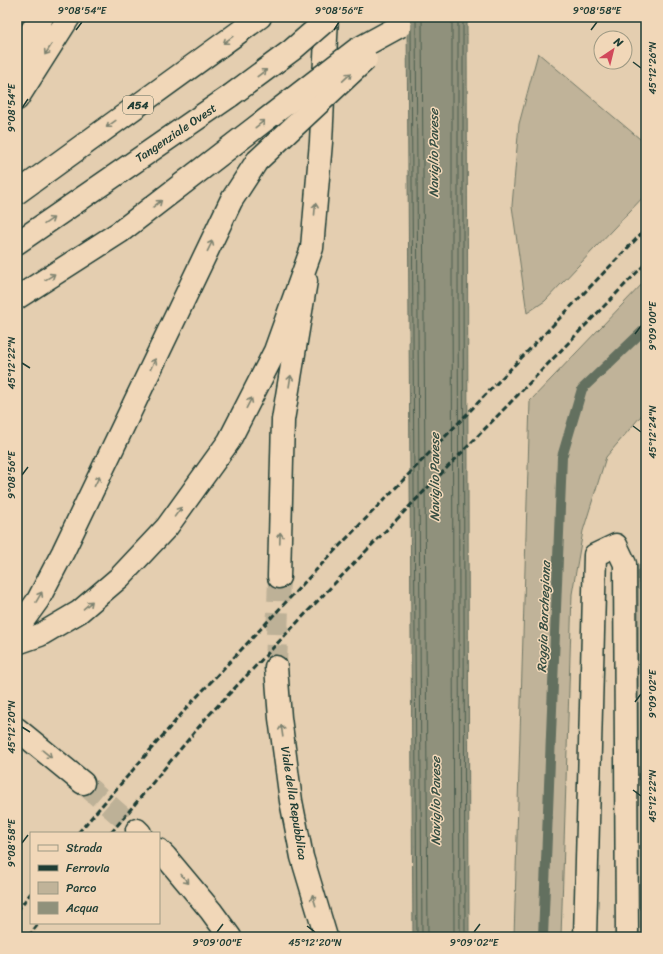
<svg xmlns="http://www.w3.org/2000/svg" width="663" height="954" viewBox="0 0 663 954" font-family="Sriracha,sans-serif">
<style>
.green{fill:#c0b399;stroke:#707866}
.water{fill:#90917b;stroke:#636f5f}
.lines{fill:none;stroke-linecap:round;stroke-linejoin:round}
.shore{stroke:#4c5f50;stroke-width:1}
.stream{stroke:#636f5f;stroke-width:10}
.minor-tunnel{stroke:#bdb197;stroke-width:22;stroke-dasharray:22 11;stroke-linecap:butt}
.minor-casing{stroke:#1f3d34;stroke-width:25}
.major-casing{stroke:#1f3d34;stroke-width:25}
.highway-casing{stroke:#1f3d34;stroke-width:25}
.minor{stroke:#f1d7b8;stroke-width:22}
.major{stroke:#f1d7b8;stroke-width:22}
.highway{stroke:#f1d7b8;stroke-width:22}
.rail{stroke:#1f3d34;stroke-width:3;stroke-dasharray:6 3;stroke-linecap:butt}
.highway-bridge-casing{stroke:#1f3d34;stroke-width:25;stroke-linecap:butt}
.highway-bridge{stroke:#f1d7b8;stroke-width:22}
.oneway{stroke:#7d826f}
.ticks{fill:none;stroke:#1f3d34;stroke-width:1.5}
.labels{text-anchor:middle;stroke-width:3;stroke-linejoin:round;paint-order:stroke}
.shield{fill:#f1d7b8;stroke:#5e6b5c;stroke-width:1}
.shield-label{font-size:11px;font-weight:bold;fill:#1f3d34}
.street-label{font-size:12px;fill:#1f3d34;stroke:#f1d7b8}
.water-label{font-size:13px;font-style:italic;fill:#364e42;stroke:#f1d7b8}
.neatline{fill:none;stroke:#1f3d34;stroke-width:1.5}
.ticks-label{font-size:10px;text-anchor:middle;fill:#1f3d34}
</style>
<rect width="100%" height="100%" fill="#e4ceb0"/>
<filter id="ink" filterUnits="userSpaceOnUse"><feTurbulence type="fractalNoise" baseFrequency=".025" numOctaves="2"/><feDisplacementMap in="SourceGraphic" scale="8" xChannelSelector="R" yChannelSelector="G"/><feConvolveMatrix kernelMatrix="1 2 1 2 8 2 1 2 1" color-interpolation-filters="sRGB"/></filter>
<g filter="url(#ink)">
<!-- green -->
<g class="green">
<polygon points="538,53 646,144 646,194 545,301 527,313 512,206 519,124"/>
<polygon points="646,280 646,410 606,457 583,531 572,594 561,937 514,937 530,401"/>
<rect x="638" y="565" width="8" height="372"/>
</g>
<!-- water -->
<polygon class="water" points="407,17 467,17 469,937 413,937"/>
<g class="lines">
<!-- shore -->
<g class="shore">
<polyline points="416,17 422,937"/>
<polyline points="422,17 428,937"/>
<polyline points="452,17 452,280 454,937"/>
<polyline points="458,17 458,280 460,937"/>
<polyline points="463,17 463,280 465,937"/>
<polyline points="411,29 417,937"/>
</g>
<!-- stream -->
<polyline class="stream" points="543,937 562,457 582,389 646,328"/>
<!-- minor-tunnel -->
<g class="minor-tunnel">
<polyline points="276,667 279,577"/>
<polyline points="83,783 137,830"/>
</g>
<!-- minor casing -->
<g class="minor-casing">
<g id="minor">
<polyline points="279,577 283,420 306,281"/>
<polyline points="276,667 280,718 291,801 302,857 326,937"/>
<polyline points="17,729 83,783"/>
<polyline points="137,830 140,833"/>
<polyline points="159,850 165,856 211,911 230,937"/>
<polyline points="585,937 595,555 616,545 625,564 627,937"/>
</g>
</g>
<!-- major casing -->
<g class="major-casing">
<g id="major">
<polyline points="17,92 41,20"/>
<polyline points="17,643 40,635 79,612 120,577 167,527 229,441 275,351 312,248 321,142 327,17"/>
</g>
</g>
<!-- highway casing -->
<g class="highway-casing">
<g id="highway">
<polyline points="17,50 42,17"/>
<polyline points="17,99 69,17"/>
<polyline points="17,193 260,17"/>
<polyline points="17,243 230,96"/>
<polyline points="17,629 38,600 63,552 231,201 257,161"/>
</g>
</g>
<!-- minor -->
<use href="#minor" class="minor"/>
<!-- major -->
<use href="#major" class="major"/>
<!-- highway -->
<use href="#highway" class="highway"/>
<!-- rail -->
<g class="rail">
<polyline points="78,833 192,702 318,568 646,229"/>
<polyline points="111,833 207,717 333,585 646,263"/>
<polyline points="17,911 31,893"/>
<polyline points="28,937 39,923"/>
</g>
<!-- highway-bridge casing -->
<g class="highway-bridge-casing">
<g id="highway-bridge">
<polyline points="230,96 292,50 330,17"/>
<polyline points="257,161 366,59"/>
<polyline points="17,298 120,232 356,50 400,26"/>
</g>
</g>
<!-- highway-bridge -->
<use href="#highway-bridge" class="highway-bridge"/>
</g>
<!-- one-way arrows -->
<defs><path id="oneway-shaft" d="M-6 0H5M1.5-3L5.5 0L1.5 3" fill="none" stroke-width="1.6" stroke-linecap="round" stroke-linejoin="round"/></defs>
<g class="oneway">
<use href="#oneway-shaft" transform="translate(228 40) rotate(144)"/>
<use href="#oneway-shaft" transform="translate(48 50) rotate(123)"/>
<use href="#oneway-shaft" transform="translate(262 73) rotate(-37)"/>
<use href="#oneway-shaft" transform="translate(347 77) rotate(-43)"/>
<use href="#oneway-shaft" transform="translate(111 124) rotate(144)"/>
<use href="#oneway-shaft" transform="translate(260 124) rotate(-38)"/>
<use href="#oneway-shaft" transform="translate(157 204) rotate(-38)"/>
<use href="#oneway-shaft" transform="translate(315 209) rotate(-85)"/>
<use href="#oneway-shaft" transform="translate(49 221) rotate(-34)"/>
<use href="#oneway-shaft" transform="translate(210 246) rotate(-64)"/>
<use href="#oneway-shaft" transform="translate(50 277) rotate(-32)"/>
<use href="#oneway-shaft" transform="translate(153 364) rotate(-64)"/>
<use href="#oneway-shaft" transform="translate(290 381) rotate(-81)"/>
<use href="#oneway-shaft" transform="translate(249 403) rotate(-63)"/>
<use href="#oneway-shaft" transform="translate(97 481) rotate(-64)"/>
<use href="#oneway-shaft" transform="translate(178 512) rotate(-54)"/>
<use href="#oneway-shaft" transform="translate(280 538) rotate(-88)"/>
<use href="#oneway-shaft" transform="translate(39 597) rotate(-60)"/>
<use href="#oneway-shaft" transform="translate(88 605) rotate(-41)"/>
<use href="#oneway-shaft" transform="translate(282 731) rotate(-98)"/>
<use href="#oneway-shaft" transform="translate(47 754) rotate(39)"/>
<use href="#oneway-shaft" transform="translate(185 879) rotate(50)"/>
<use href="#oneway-shaft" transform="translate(314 900) rotate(-107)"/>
</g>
</g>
<!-- ticks -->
<path class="ticks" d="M76,30L82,22M334,30L339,22M591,30L597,22M633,62L641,68M22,108L28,99M635,334L641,326M22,363L30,368M633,426L641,432M22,475L28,467M635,702L641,694M22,727L30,732M633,790L641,796M22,843L28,835M307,926L315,932M217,932L223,924M474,932L480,924"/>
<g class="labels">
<!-- shield labels -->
<rect class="shield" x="123" y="96" width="30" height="18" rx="3"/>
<g class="shield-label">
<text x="138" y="109">A54</text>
</g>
<!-- street labels -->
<g class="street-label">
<text transform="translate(176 133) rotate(-34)" y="4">Tangenziale Ovest</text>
<text transform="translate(294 803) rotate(81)" y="4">Viale della Repubblica</text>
</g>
<!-- water labels -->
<g class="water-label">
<text transform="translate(433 153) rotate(-90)" y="5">Naviglio Pavese</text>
<text transform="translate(434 477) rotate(-90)" y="5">Naviglio Pavese</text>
<text transform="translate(543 617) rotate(-88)" y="5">Roggia Barchegiana</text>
<text transform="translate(435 801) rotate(-90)" y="5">Naviglio Pavese</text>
</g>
</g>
<!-- margin -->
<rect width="663" height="954" fill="none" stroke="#f1d7b8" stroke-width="44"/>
<!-- legend -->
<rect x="30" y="832" width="130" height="92" fill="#f1d7b8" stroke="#9d9983"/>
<rect x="38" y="845" width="20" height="6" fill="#f1d7b8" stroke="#9d9983"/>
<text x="66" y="852" font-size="12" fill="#1f3d34">Strada</text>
<rect x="38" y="865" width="20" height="6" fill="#1f3d34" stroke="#9d9983"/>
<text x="66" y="872" font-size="12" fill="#1f3d34">Ferrovia</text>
<rect x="38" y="882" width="20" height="12" fill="#c0b399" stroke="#9d9983"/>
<text x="66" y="892" font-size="12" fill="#1f3d34">Parco</text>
<rect x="38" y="902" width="20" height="12" fill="#90917b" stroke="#9d9983"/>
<text x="66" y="912" font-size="12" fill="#1f3d34">Acqua</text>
<!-- north arrow -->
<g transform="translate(613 50) rotate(35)"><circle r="19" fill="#f1d7b8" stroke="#9d9983"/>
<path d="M0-3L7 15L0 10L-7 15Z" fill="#d1495b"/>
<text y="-6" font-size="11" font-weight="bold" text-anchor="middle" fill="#1f3d34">N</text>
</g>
<rect x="22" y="22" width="619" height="910" class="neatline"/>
<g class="ticks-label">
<text x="82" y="14">9°08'54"E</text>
<text x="339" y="14">9°08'56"E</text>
<text x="597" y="14">9°08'58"E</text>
<text transform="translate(652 68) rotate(-90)" y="4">45°12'26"N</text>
<text transform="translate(11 108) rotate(-90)" y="4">9°08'54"E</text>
<text transform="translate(652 326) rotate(-90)" y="4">9°09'00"E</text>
<text transform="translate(11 363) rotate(-90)" y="4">45°12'22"N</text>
<text transform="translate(652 432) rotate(-90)" y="4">45°12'24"N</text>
<text transform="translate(11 475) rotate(-90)" y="4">9°08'56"E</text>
<text transform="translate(652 694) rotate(-90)" y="4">9°09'02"E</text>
<text transform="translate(11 727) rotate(-90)" y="4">45°12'20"N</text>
<text transform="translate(652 796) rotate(-90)" y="4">45°12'22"N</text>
<text transform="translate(11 843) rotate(-90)" y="4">9°08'58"E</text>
<text x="217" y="946">9°09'00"E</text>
<text x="315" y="946">45°12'20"N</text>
<text x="474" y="946">9°09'02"E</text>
</g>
</svg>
